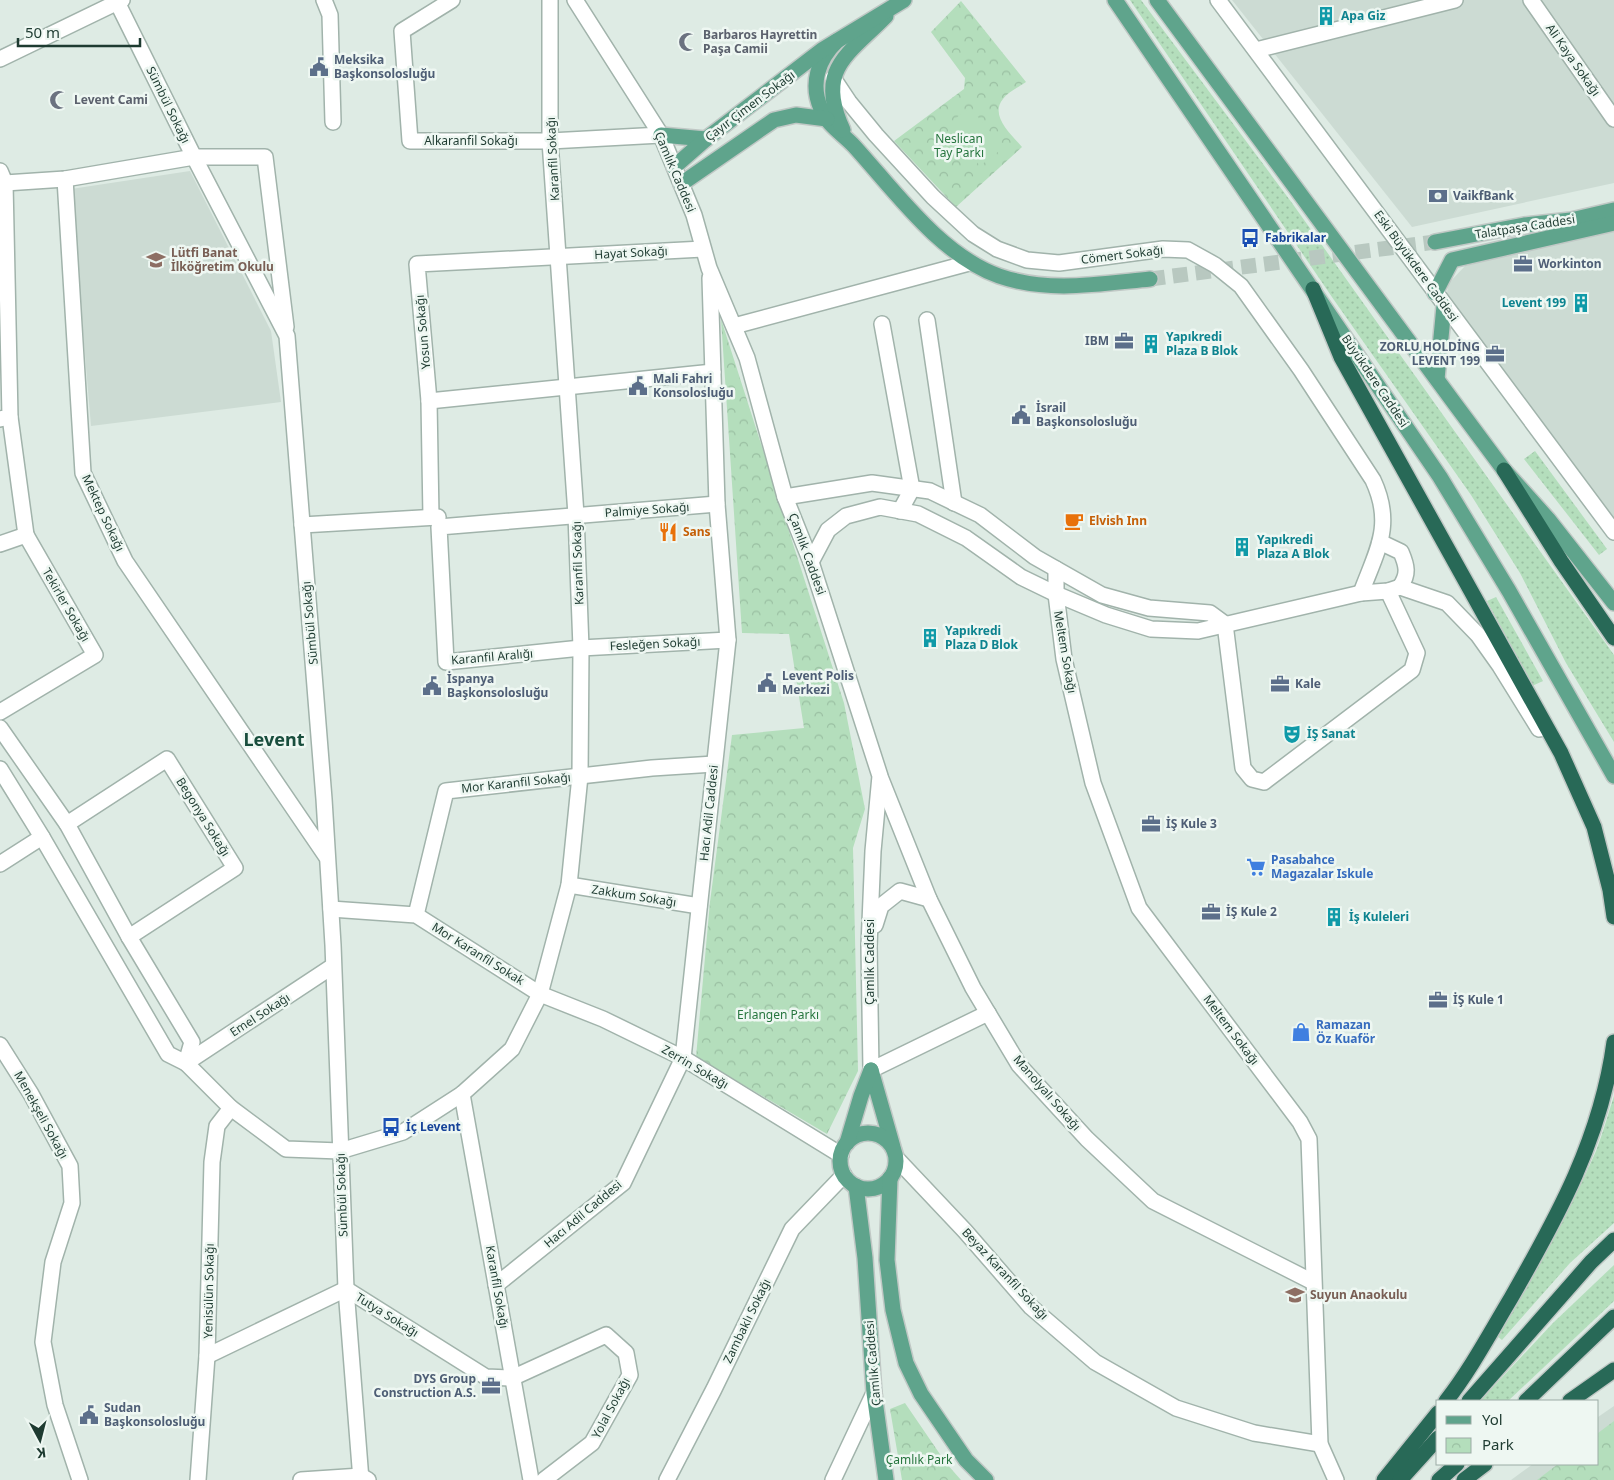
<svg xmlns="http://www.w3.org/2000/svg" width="1614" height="1480" viewBox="0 0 1614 1480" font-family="'Noto Sans',sans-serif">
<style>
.built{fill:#ccdbd3}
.grass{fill:url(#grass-dots)}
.park{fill:url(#park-crowns)}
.pitch{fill:#b4debc}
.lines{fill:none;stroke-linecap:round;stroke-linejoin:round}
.major-tunnel{stroke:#b8c8c0;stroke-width:15;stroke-dasharray:15 8;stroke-linecap:butt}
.minor-casing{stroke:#a1b3ab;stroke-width:18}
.major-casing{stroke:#c0c8c5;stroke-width:18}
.highway-casing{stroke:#c0c8c5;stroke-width:18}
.minor{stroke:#fff;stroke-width:15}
.major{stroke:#5fa48c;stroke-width:15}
.highway{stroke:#286957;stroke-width:15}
.labels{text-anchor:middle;stroke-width:5;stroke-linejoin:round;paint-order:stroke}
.culture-label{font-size:12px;font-weight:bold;fill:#0d838f;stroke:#eef7f2;text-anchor:start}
.worship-label{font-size:12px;font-weight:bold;fill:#5b616d;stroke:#eef7f2;text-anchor:start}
.service-label{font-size:12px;font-weight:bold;fill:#4e5e75;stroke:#eef7f2;text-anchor:start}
.street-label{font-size:12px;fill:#1e3b31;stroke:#eef7f2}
.park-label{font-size:12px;fill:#26753e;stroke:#eef7f2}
.transit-label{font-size:12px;font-weight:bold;fill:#164399;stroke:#eef7f2;text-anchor:start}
.education-label{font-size:12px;font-weight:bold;fill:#785e54;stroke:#eef7f2;text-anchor:start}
.food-label{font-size:12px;font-weight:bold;fill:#c56008;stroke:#eef7f2;text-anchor:start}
.shop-label{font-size:12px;font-weight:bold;fill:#366cbe;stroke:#eef7f2;text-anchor:start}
.district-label{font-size:18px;font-weight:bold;fill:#194e3d;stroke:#eef7f2}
</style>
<defs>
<pattern id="grass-dots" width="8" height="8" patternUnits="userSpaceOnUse" patternTransform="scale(1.25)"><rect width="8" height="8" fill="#b4debc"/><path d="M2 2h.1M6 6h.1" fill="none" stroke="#9abfa2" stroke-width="1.8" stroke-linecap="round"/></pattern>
<pattern id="park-crowns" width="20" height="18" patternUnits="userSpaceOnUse" patternTransform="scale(1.25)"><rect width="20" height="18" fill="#b4debc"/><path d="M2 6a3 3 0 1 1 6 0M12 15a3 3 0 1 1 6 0" fill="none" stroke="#9abfa2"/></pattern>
</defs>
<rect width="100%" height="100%" fill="#deebe4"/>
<!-- built -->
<g class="built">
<polygon points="1232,0 1614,0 1614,183 1412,227"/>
<polygon points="190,171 271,331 281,402 91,426 71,189"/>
<polygon points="1614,228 1614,526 1445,313 1448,284 1465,266"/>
<polygon points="1614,1406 1614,1480 1511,1480 1533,1464 1598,1464 1598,1417"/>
</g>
<!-- grass -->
<g class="grass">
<polygon points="1130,0 1141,0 1292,203 1614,655 1614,742 1566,663 1520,573 1471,495 1334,300"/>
<polygon points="1535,451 1607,549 1599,555 1524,459"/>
<polygon points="1496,597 1543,681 1532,686 1487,601"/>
<path d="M1614,1096V1223L1570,1263L1502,1340L1497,1336C1532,1275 1568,1215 1596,1151C1603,1133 1608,1114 1614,1096Z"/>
<polygon points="1614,1265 1614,1301 1508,1401 1480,1401 1553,1323"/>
</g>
<!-- park -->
<g class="park">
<path d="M961,1L1026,82C1019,87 1008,92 1003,99C989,116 1012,135 1022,147L956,207L894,141L964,89L965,78L931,32Z"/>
<polygon points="721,319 844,703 865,809 853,848 858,1071 827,1134 696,1057 710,902 732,735 804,728 789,634 742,633"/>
<polygon points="905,1403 946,1463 961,1480 902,1480 890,1409"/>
<polygon points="1614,1421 1614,1480 1537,1480 1558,1464 1598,1464 1598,1433"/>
</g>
<!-- pitch -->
<polygon class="pitch" points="970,107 1003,148 980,166 947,125"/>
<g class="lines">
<!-- major-tunnel -->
<polyline class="major-tunnel" points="1150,279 1435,242"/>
<!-- minor casing -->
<g class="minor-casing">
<g id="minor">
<polyline points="116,0 194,157 287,336 324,799 333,945 346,1289 361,1480"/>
<polyline points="324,0 330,15 333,122"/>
<polyline points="452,0 402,31 410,141 550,141 661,135"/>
<polyline points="575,0 661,135 694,215 709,268 747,358 785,497 811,562 880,776 873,851 869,946 871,1070 988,1013"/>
<polyline points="1218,0 1614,532"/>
<polyline points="1531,0 1614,119"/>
<polyline points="1256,50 1455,0"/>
<polyline points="0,59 122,0"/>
<path d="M833,78L849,102L876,135L933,197L973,234L997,249L1027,260L1059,263L1163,249L1188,250L1215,265L1241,286L1301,370L1373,480C1394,525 1377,550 1361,593"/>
<polyline points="0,171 5,183 65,179 194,157 265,157 286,327"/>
<polyline points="65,179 83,473 125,561 326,856"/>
<polyline points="927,320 954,503"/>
<polyline points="882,324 912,489 900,511"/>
<polyline points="734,326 969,263"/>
<polyline points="429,401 713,372"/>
<polyline points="10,417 26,535"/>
<polyline points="0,419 10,417 5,183"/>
<polyline points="785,497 872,483 930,491 980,515 1035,557 1102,595 1149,608 1210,613 1225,624 1243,768 1252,779 1264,782 1412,670 1417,653 1388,591"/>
<polyline points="717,504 439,527 446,662 581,648 728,640"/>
<polyline points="431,517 429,401 417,264 703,249"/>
<polyline points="302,525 438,517 438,518"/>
<path d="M1380,542L1401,552C1407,566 1409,574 1400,587"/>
<polyline points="0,544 26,535 95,655 0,712"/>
<polyline points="811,562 828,530 846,516 880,507 918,514 966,538 1021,577 1056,594 1106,615 1151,629 1198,631 1361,593 1388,591 1400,587 1447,603 1478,635 1500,666 1539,729"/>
<polyline points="1056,569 1056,594 1064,659 1093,783 1139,908 1300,1122 1309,1139 1320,1444 1336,1480"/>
<polyline points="0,728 67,824 129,937 192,1042 186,1063"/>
<polyline points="0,769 42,837 168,1054 186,1063 231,1108 286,1149 340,1151 403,1132 462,1094 512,1049 540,994 569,885 580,776 581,648 576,515 550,141 550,0"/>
<polyline points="881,779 929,899 973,988 1019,1065 1087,1139 1153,1201 1313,1282"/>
<polyline points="67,824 167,759 235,868 129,937"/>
<polyline points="0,864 42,837"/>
<polyline points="569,885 699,906"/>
<polyline points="331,909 416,915 540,994 603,1019 683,1058 841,1155"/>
<polyline points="416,915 446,791 652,768 714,764"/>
<polyline points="875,925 881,906 900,891 929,899"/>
<polyline points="0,1045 31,1094 70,1166 72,1203 53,1262 43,1342 55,1405 80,1480"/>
<polyline points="186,1063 333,966"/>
<polyline points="462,1094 531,1480"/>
<polyline points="896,1158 965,1231 1031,1307 1095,1362 1176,1408 1254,1433 1320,1444"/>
<polyline points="496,1285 623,1183 683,1058 728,640 717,504 710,278"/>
<polyline points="207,1356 346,1289 486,1377 512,1378 606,1335 626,1353 630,1375 592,1443 544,1480"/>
<polyline points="198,1480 207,1356 212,1162 217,1126 231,1108"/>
<polyline points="301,1480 361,1476 368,1480"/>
<polyline points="667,1480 714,1389 792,1229 844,1175"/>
<polyline points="833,1480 874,1393"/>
</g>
</g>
<!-- major casing -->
<g class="major-casing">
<g id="major">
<polyline points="1115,0 1440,477 1509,591 1614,776"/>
<polyline points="1157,0 1455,404 1504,470 1548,519 1614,603"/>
<path d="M837,41C818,59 810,84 821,109C827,125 843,134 854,146C895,191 940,255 999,276C1048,293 1099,284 1150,279"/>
<path d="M843,130C815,69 848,55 886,16"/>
<polyline points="661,135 706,139"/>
<polyline points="674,167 706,139 822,50 904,0"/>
<polyline points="681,184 774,120 796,115 827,119"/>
<polyline points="1435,242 1524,225 1571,220 1614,210"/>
<polyline points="1435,293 1452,260 1614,223"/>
<polyline points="1437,379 1444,306"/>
<polyline points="871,1070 893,1147"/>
<circle cx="868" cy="1161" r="28"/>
<polyline points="847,1143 861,1096 871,1070"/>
<polyline points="890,1178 887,1260 893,1310 906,1363 921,1394 966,1460 986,1480"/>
<polyline points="856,1186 865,1258 874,1393 886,1480"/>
</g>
</g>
<!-- highway casing -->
<g class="highway-casing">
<g id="highway">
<polyline points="1313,289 1341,357 1561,753 1594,827 1610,890 1614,917"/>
<polyline points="1504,470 1561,561 1614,638"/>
<path d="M1446,1401C1471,1369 1490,1333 1511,1298C1558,1216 1601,1138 1614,1042"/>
<polyline points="1469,1401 1591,1262 1614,1240"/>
<polyline points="1526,1401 1614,1317"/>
<polyline points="1570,1401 1614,1370"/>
<polyline points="1384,1480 1438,1413"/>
<polyline points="1400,1480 1438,1438"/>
<polyline points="1439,1480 1457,1464"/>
<polyline points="1464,1480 1485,1464"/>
</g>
</g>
<!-- minor -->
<use href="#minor" class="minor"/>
<!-- major -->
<use href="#major" class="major"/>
<!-- highway -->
<use href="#highway" class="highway"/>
</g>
<!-- icons -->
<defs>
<g id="building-bare" transform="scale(1.5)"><path d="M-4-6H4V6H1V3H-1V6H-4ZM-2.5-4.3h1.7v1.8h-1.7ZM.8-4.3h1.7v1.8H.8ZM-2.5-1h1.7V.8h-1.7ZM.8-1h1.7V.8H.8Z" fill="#0f9aa8" stroke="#eef7f2" stroke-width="2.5" paint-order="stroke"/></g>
<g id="mosque-bare" transform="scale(1.5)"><path d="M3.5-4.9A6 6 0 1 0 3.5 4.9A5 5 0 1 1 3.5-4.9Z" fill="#6b7280" stroke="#eef7f2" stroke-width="2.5" paint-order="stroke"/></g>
<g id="civic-bare" transform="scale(1.5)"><path d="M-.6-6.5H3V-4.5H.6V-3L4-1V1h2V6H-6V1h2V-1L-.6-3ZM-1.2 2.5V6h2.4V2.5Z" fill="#5c6f8a" stroke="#eef7f2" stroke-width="2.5" paint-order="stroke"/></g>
<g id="bank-bare" transform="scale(1.5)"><path d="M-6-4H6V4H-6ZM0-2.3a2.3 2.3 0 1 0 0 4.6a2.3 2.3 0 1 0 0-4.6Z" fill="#5c6f8a" stroke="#eef7f2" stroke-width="2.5" paint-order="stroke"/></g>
<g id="bus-bare" transform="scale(1.5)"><path d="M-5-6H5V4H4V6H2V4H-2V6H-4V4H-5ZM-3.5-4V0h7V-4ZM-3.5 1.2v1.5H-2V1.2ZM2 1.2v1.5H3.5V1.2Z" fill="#1a4fb4" stroke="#eef7f2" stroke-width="2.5" paint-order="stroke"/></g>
<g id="school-bare" transform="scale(1.5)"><path d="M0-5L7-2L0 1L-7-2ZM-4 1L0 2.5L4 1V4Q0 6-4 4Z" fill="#8d6e63" stroke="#eef7f2" stroke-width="2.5" paint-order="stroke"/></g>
<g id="office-bare" transform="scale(1.5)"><path d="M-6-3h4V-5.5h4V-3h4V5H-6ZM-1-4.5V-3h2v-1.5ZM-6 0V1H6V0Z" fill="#5c6f8a" stroke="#eef7f2" stroke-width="2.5" paint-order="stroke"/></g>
<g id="cafe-bare" transform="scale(1.5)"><path d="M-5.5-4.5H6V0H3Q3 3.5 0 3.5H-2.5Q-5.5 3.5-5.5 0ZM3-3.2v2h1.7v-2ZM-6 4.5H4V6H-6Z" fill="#e8710a" stroke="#eef7f2" stroke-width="2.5" paint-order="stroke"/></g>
<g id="restaurant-bare" transform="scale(1.5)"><path d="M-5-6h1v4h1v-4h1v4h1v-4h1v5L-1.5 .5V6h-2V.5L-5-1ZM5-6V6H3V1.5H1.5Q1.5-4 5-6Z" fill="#e8710a" stroke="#eef7f2" stroke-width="2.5" paint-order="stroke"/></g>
<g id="theatre-bare" transform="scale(1.5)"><path d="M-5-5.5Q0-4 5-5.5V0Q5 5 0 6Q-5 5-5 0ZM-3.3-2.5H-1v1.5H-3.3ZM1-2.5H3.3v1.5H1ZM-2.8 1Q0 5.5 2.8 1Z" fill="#0f9aa8" stroke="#eef7f2" stroke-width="2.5" paint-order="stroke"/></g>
<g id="supermarket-bare" transform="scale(1.5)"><path d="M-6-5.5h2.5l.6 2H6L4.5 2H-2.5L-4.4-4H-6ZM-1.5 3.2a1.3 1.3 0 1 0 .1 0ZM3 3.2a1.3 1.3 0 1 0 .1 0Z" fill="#3f7fe0" stroke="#eef7f2" stroke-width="2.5" paint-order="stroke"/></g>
<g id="shop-bare" transform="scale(1.5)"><path d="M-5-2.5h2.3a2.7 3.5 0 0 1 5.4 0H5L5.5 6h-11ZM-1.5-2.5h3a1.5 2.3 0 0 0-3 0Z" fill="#3f7fe0" stroke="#eef7f2" stroke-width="2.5" paint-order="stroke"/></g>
</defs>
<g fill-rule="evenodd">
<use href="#building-bare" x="1326" y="16"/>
<use href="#mosque-bare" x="688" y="42"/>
<use href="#civic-bare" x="319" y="67"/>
<use href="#mosque-bare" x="59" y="100"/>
<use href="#bank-bare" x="1438" y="196"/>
<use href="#bus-bare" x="1250" y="238"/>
<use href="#school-bare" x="156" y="260"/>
<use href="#office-bare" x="1523" y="264"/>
<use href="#building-bare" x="1581" y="303"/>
<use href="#office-bare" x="1124" y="341"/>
<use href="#building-bare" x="1151" y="344"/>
<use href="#office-bare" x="1495" y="354"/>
<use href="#civic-bare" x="638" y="386"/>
<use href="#civic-bare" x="1021" y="415"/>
<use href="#cafe-bare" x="1074" y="521"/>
<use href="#restaurant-bare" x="668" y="532"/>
<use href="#building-bare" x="1242" y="547"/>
<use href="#building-bare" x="930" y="638"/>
<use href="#civic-bare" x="767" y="683"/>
<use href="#office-bare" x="1280" y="684"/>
<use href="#civic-bare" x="432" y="686"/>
<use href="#theatre-bare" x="1292" y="734"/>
<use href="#office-bare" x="1151" y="824"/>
<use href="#supermarket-bare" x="1256" y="867"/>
<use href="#office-bare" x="1211" y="912"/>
<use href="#building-bare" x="1334" y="917"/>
<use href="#office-bare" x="1438" y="1000"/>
<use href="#shop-bare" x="1301" y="1032"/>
<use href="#bus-bare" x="391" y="1127"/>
<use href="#school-bare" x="1295" y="1295"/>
<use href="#office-bare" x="491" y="1386"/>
<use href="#civic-bare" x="89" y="1415"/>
</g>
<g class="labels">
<!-- culture labels -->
<g class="culture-label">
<text x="1341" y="20">Apa Giz</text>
<text x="1566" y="307" text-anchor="end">Levent 199</text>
<text x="1166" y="341">Yapıkredi<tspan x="1166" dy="14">Plaza B Blok</tspan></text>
<text x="1257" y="544">Yapıkredi<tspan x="1257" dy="14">Plaza A Blok</tspan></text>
<text x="945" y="635">Yapıkredi<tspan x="945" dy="14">Plaza D Blok</tspan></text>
<text x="1307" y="738">İŞ Sanat</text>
<text x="1349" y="921">İş Kuleleri</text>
</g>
<!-- worship labels -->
<g class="worship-label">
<text x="703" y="39">Barbaros Hayrettin<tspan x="703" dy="14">Paşa Camii</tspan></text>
<text x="74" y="104">Levent Cami</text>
</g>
<!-- service labels -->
<g class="service-label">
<text x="334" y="64">Meksika<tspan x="334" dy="14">Başkonsolosluğu</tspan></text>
<text x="1453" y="200">VaikfBank</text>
<text x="1538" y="268">Workinton</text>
<text x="1109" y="345" text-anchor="end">IBM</text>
<text x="1480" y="351" text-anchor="end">ZORLU HOLDİNG<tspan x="1480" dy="14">LEVENT 199</tspan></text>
<text x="653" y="383">Mali Fahri<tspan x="653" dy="14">Konsolosluğu</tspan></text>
<text x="1036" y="412">İsrail<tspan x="1036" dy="14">Başkonsolosluğu</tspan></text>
<text x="782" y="680">Levent Polis<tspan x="782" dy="14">Merkezi</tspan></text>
<text x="447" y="683">İspanya<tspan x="447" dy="14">Başkonsolosluğu</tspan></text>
<text x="1295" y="688">Kale</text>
<text x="1166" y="828">İŞ Kule 3</text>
<text x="1226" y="916">İŞ Kule 2</text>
<text x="1453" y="1004">İŞ Kule 1</text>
<text x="476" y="1383" text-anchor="end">DYS Group<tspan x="476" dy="14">Construction A.S.</tspan></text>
<text x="104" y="1412">Sudan<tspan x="104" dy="14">Başkonsolosluğu</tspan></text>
</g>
<!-- street labels -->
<g class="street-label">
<text transform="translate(1573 60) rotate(55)" y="4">Ali Kaya Sokağı</text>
<text transform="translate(168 105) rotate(64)" y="4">Sümbül Sokağı</text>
<text transform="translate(750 106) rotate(-37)" y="4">Çayır Çimen Sokağı</text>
<text x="471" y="145">Alkaranfil Sokağı</text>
<text transform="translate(553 159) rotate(-93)" y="4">Karanfil Sokağı</text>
<text transform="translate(675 172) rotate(67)" y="4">Çamlık Caddesi</text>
<text transform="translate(1525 227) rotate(-9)" y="4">Talatpaşa Caddesi</text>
<text transform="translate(631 253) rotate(-3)" y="4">Hayat Sokağı</text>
<text transform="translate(1122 255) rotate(-7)" y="4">Cömert Sokağı</text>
<text transform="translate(1416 266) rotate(54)" y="4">Eski Büyükdere Caddesi</text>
<text transform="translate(423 332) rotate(-95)" y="4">Yosun Sokağı</text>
<text transform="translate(1375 381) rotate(56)" y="4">Büyükdere Caddesi</text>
<text transform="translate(647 510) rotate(-4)" y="4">Palmiye Sokağı</text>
<text transform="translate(103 513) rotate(65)" y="4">Mektep Sokağı</text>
<text transform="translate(807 554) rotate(70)" y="4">Çamlık Caddesi</text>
<text transform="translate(578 563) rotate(-92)" y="4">Karanfil Sokağı</text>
<text transform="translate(66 605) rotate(60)" y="4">Tekirler Sokağı</text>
<text transform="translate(310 623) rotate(-95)" y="4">Sümbül Sokağı</text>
<text transform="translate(655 644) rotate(-3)" y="4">Fesleğen Sokağı</text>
<text transform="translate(1065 652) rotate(80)" y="4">Meltem Sokağı</text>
<text transform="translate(492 657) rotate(-5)" y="4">Karanfil Aralığı</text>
<text transform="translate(516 783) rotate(-6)" y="4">Mor Karanfil Sokağı</text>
<text transform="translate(709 813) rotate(-84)" y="4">Hacı Adil Caddesi</text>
<text transform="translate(203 817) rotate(58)" y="4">Begonya Sokağı</text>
<text transform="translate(634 896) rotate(9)" y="4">Zakkum Sokağı</text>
<text transform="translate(478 954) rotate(32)" y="4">Mor Karanfil Sokak</text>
<text transform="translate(870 962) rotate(-90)" y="4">Çamlık Caddesi</text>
<text transform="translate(260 1015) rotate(-33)" y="4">Emel Sokağı</text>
<text transform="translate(1231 1030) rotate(53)" y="4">Meltem Sokağı</text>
<text transform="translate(695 1067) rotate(30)" y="4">Zerrin Sokağı</text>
<text transform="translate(1047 1093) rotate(49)" y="4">Manolyalı Sokağı</text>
<text transform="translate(41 1115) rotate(61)" y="4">Menekşeli Sokağı</text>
<text transform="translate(342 1195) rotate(-92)" y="4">Sümbül Sokağı</text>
<text transform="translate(583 1214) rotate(-40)" y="4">Hacı Adil Caddesi</text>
<text transform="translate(1005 1274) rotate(47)" y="4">Beyaz Karanfil Sokağı</text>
<text transform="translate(497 1287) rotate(80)" y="4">Karanfil Sokağı</text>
<text transform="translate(209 1291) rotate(-89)" y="4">Yenisülün Sokağı</text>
<text transform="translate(387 1315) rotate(32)" y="4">Tutya Sokağı</text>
<text transform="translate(747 1321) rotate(-64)" y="4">Zambaklı Sokağı</text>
<text transform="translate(873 1363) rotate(-95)" y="4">Çamlık Caddesi</text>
<text transform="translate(611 1408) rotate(-62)" y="4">Yolal Sokağı</text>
</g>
<!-- park labels -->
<g class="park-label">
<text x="959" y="143">Neslican<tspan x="959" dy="14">Tay Parkı</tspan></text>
<text x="778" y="1019">Erlangen Parkı</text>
<text x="919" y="1464">Çamlık Park</text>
</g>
<!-- transit labels -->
<g class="transit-label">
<text x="1265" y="242">Fabrikalar</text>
<text x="406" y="1131">İç Levent</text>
</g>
<!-- education labels -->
<g class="education-label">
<text x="171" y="257">Lütfi Banat<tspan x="171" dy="14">İlköğretim Okulu</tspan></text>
<text x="1310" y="1299">Suyun Anaokulu</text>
</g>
<!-- food labels -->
<g class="food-label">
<text x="1089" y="525">Elvish Inn</text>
<text x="683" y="536">Sans</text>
</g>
<!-- shop labels -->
<g class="shop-label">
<text x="1271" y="864">Pasabahce<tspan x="1271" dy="14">Magazalar Iskule</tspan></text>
<text x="1316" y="1029">Ramazan<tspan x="1316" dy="14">Öz Kuaför</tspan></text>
</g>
<!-- district labels -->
<g class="district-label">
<text x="274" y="746">Levent</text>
</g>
</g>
<!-- legend -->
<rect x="1436" y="1400" width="162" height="65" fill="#eef7f2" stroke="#9baca5"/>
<rect x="1446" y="1416" width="25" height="8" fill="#5fa48c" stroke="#9baca5"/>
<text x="1482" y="1425" font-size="15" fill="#1e3b31">Yol</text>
<rect x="1446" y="1438" width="25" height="15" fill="url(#park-crowns)" stroke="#9baca5"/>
<text x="1482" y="1450" font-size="15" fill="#1e3b31">Park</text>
<!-- north arrow -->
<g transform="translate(40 1440) rotate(173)" stroke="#eef7f2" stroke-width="4" paint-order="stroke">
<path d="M0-4L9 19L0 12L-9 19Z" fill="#1e3b31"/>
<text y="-8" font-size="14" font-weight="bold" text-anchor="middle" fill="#1e3b31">K</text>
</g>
<!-- scale -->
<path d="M18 38v8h122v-8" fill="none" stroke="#1e3b31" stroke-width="2.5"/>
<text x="25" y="38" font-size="15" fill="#1e3b31" stroke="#eef7f2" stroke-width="4" paint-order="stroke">50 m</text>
</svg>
